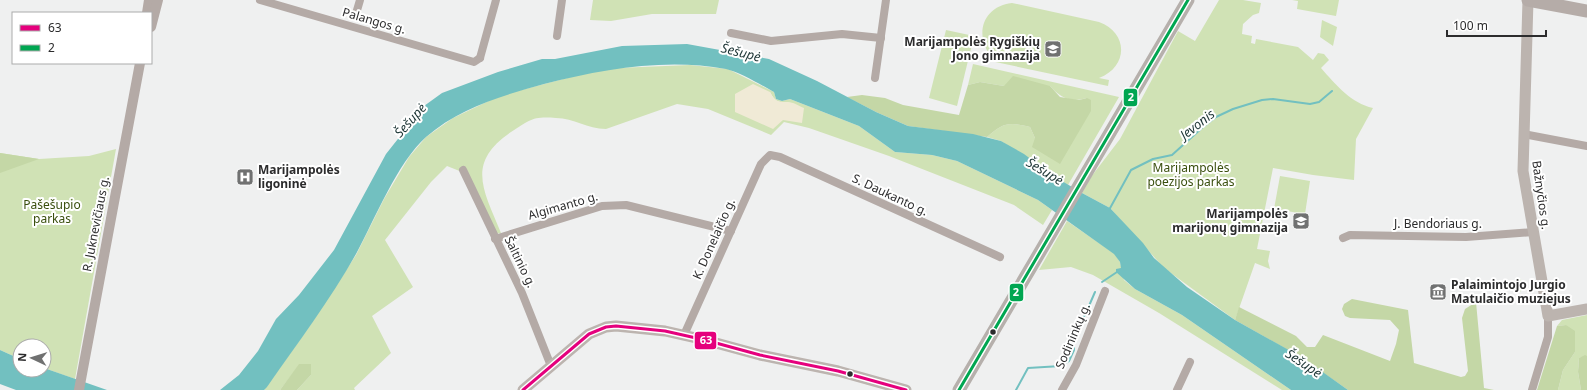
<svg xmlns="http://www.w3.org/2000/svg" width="1587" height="390" viewBox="0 0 1587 390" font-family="'Noto Sans',sans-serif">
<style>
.green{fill:#d0e2b5;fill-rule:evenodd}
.forest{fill:#c4d7a6}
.sand{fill:#f0ead6}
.water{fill:#72c0c0}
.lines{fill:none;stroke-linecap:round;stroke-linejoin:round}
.stream{stroke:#72c0c0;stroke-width:2}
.minor{stroke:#b4aaa6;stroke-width:8}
.tertiary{stroke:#b4aaa6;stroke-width:10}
.secondary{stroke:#bcb4af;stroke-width:11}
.primary{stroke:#b5aca8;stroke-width:13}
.trunk{stroke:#b6b0ac;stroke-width:13}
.bus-1-casing{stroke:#fff;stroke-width:6}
.bus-2-casing{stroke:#fff;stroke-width:6}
.bus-1{stroke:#e5007d;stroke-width:3}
.bus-2{stroke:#00a651;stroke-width:3}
.bus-dot{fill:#2c2c2d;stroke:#fff;stroke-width:1.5}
.labels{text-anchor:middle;stroke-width:4;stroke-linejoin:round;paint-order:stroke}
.street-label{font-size:12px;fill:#2c2c2d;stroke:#fff}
.poi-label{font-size:12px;font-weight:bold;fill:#2c2c2d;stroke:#fff;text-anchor:end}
.park-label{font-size:12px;fill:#394e0d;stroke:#fff}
.water-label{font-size:13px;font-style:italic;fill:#1e3636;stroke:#fff}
.line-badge{stroke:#fff;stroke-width:1.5}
.badge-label{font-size:11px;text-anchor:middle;font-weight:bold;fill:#fff}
</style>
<rect width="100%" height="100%" fill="#eff0f0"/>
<!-- green -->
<g class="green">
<polygon points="593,0 719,0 716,14 652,14 611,21 590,20"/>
<path d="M1219,0H1243L1261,3L1259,13L1253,15L1243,24L1242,34L1252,36L1251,43L1255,44L1256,39L1298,47L1313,60L1318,53L1324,54L1329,60L1321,68C1336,85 1351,103 1373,108L1356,139L1354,180L1313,175L1273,168L1257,249L1270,251L1268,261L1270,269L1255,263L1235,320L1164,268L1110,208L1082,193L1091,177L1120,139L1178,31L1195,41Z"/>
<polygon points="1292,0 1339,0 1336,16 1297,9 1298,1"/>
<path d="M1012,3L1099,22C1129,33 1128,67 1099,78L1109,80L1108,86L981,59L982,54L990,55C974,33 984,6 1012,3Z"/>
<polygon points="1322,20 1337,27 1333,46 1320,37"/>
<polygon points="946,30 974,36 957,106 929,98"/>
<path d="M973,64L1119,97L1068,185L1001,141L987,137C1004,122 1009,122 1030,127L1035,138L1087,98C1070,103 1061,98 1050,86H1004L980,82L968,85Z"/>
<path d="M690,65L728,69L774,92L776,99L782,101L790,99L859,126L895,152L932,155L957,161L1038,200L1052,210L1043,225L1014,205L889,156L809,128L784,122L771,135L708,109L677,104L606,129C587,129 574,118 556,118C532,116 530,120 511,132C465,163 484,191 501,233L495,234L467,174L447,166L431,182L385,240L413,287L372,316L391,353L354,388L355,390H297L311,375V364H300L280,390H264L311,324L356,255L384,199L409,157L426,137L453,118L499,96L586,73L616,68ZM770,92C775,102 779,103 789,102L735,112Z"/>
<polygon points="116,149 75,379 44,368 44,346 20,346 20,359 0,350 0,153 39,159 89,156"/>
<polygon points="1280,176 1310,181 1305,214 1274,209"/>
<polygon points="1067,221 1115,254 1120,262 1124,280 1135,289 1182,315 1291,390 1282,390 1159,313 1093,275 1071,267 1039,270"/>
<path d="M1519,278L1521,280L1523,288L1520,292L1518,291C1516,287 1515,282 1519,278Z"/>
<polygon points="1587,315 1587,356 1579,358 1578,372 1581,390 1558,390 1563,370 1575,352 1566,325 1557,326 1562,320"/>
</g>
<!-- forest -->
<g class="forest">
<path d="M1013,76L1050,86L1060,97L1079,100L1087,98L1091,100V111L1060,164L1032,147L1035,138L1030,127C1009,122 1004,122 987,137L908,126L876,112L847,97L862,95L885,98L903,105L959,115L968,85L980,82L1004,86Z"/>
<polygon points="0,153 39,159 0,173"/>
<polygon points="1352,299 1408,310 1414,363 1461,377 1465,376 1468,371 1462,318 1465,309 1476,302 1484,388 1494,390 1348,390 1302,358 1235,320 1239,307 1296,336 1307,347 1315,347 1323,335 1390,361 1396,344 1399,330 1390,320 1350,318 1345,316 1342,309 1344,304"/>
<polygon points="1566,325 1575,331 1575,352 1563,370 1558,390 1537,390 1557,326"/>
<polygon points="1585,355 1587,356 1587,390 1581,390 1578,372 1579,358"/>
<polygon points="299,364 311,364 311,375 297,390 280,390"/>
</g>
<!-- sand -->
<path class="sand" d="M753,84L770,92C775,102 778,102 788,102C793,102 799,106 804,108L802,123L783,120L773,129L735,112V94Z"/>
<!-- water -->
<g class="water">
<path d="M687,44L769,59L817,81L876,112L908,126L973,134L1001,141L1024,154L1052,175L1082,193L1110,208L1143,243L1154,258L1187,287L1235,320L1303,358L1348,390H1291L1182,315L1135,289L1116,272V269L1121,268L1120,262L1114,254L1038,200L957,161L932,155L895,152L859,126L790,99L782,101L776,99L774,92C761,85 740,72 726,69C666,58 603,69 544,84C504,95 459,108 426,137C397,163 375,219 356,254C330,300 297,344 267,387L264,390H220L239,375L258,351L276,319L299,295L334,250L386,154L424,106L442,93L498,72L542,59H555L622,46Z"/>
<polygon points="0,350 20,359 20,370 44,370 44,368 107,390 16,390 0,384"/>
</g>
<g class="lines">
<!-- stream -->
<g class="stream">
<polyline points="1109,210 1131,170 1153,159 1172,155 1203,127 1216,117 1233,109 1262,100 1273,99 1310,104 1319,102 1332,91"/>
<polyline points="1102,282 1117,272"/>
<polyline points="1016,390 1028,368 1061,366 1069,361 1074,350 1073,338 1075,328 1085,315 1095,292"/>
</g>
<!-- minor -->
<g class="minor">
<polyline points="260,0 474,62 480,58"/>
<polyline points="355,17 360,0"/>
<polyline points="731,33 771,41 842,34 881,38"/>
<polyline points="557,36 562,0"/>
<polyline points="480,58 496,0"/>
<polyline points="875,78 886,0"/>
<polyline points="1523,134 1587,146"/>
<polyline points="463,170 522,293 551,366"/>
<polyline points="1343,238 1350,235 1466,237 1533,232"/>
<polyline points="495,239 602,206 626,205 731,231"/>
<polyline points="684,335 761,164 770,155 780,157 1000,257"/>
<polyline points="1062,390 1076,365 1105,291"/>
<polyline points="1177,390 1190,362"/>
<polyline points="1532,390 1548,337 1548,316"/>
</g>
<!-- tertiary -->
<g class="tertiary">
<polyline points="147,13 149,0"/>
<polyline points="151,27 158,0"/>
<polyline points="79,390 140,63"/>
</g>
<!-- secondary -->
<g class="secondary">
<polyline points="1528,0 1523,171 1548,316 1587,309"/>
<polyline points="523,390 589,334 606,327 616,326 665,331 705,340 760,355 838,371 906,390"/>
</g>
<!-- primary -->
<polyline class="primary" points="1528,0 1587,11"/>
<!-- trunk -->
<polyline class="trunk" points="959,390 1188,0"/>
<!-- bus-1 casing -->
<g class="bus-1-casing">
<polyline id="bus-1" points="523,390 589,334 606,327 616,326 665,331 705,340 760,355 838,371 906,390"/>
</g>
<!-- bus-2 casing -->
<g class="bus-2-casing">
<polyline id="bus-2" points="959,390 1188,0"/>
</g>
<!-- bus-1 -->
<use href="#bus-1" class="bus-1"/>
<!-- bus-2 -->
<use href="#bus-2" class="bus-2"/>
</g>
<!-- icons -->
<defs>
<g id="school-square" transform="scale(0.9)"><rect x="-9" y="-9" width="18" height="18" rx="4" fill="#707171" stroke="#fff"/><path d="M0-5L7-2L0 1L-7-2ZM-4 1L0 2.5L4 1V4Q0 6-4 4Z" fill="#fff"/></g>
<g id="hospital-square" transform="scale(0.9)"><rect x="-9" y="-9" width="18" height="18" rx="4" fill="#707171" stroke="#fff"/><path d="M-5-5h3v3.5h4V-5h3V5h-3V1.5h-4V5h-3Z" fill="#fff"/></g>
<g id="museum-square" transform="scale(0.9)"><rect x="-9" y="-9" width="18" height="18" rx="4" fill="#707171" stroke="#fff"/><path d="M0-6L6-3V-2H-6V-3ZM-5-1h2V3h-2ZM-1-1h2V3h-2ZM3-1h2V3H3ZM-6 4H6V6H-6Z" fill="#fff"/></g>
</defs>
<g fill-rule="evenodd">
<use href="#school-square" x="1053" y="49"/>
<use href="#hospital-square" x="245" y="177"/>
<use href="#school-square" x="1301" y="221"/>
<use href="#museum-square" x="1438" y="292"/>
</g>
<!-- markers -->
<g class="bus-dot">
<circle cx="993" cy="332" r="3.5"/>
<circle cx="850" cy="374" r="3.5"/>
</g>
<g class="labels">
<!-- street labels -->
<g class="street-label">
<text transform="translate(374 21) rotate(16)" y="4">Palangos g.</text>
<text transform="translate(890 195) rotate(25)" y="4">S. Daukanto g.</text>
<text transform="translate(1541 195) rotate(82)" y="4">Bažnyčios g.</text>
<text transform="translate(563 206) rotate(-16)" y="4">Algimanto g.</text>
<text transform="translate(96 224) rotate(-79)" y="4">R. Juknevičiaus g.</text>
<text x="1438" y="228">J. Bendoriaus g.</text>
<text transform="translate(714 239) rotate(-66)" y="4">K. Donelaičio g.</text>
<text transform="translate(520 262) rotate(64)" y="4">Šaltinio g.</text>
<text transform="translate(1073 336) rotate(-67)" y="4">Sodininkų g.</text>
</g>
<!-- poi labels -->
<g class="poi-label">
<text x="1040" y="46">Marijampolės Rygiškių<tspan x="1040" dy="14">Jono gimnazija</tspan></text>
<text x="258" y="174" text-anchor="start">Marijampolės<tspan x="258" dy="14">ligoninė</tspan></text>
<text x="1288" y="218">Marijampolės<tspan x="1288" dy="14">marijonų gimnazija</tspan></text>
<text x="1451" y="289" text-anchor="start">Palaimintojo Jurgio<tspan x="1451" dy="14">Matulaičio muziejus</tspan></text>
</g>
<!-- park labels -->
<g class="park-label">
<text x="1191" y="172">Marijampolės<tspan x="1191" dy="14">poezijos parkas</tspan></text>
<text x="52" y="209">Pašešupio<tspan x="52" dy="14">parkas</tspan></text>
</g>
<!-- water labels -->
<g class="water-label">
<text transform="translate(741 52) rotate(14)" y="5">Šešupė</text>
<text transform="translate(410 120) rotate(-48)" y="5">Šešupė</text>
<text transform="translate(1197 124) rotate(-38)" y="5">Jevonis</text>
<text transform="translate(1045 171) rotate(31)" y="5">Šešupė</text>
<text transform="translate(1304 363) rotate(34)" y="5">Šešupė</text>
</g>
</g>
<g class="line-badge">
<rect x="1123" y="88" width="15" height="19" rx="4" fill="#00a651"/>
<rect x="1009" y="283" width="15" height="19" rx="4" fill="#00a651"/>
<rect x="694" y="331" width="23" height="19" rx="4" fill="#e5007d"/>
</g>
<g class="badge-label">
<text x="1131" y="101">2</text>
<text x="1016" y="296">2</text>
<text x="706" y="344">63</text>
</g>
<!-- legend -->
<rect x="12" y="12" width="140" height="52" fill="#ffffff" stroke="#ababab"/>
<rect x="20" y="25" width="20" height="6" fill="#e5007d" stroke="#ababab"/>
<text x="48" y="32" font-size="12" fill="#2c2c2d">63</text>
<rect x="20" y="45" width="20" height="6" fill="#00a651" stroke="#ababab"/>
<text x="48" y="52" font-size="12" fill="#2c2c2d">2</text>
<!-- north arrow -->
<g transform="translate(32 358) rotate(274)"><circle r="19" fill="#ffffff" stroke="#ababab"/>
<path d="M0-3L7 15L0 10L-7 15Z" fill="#707171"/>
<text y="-6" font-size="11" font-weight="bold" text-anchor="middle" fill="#2c2c2d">N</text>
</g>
<!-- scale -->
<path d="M1447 30v6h99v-6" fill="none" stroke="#2c2c2d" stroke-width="2"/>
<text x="1453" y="30" font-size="12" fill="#2c2c2d" stroke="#ffffff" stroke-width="3" paint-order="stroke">100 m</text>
</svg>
